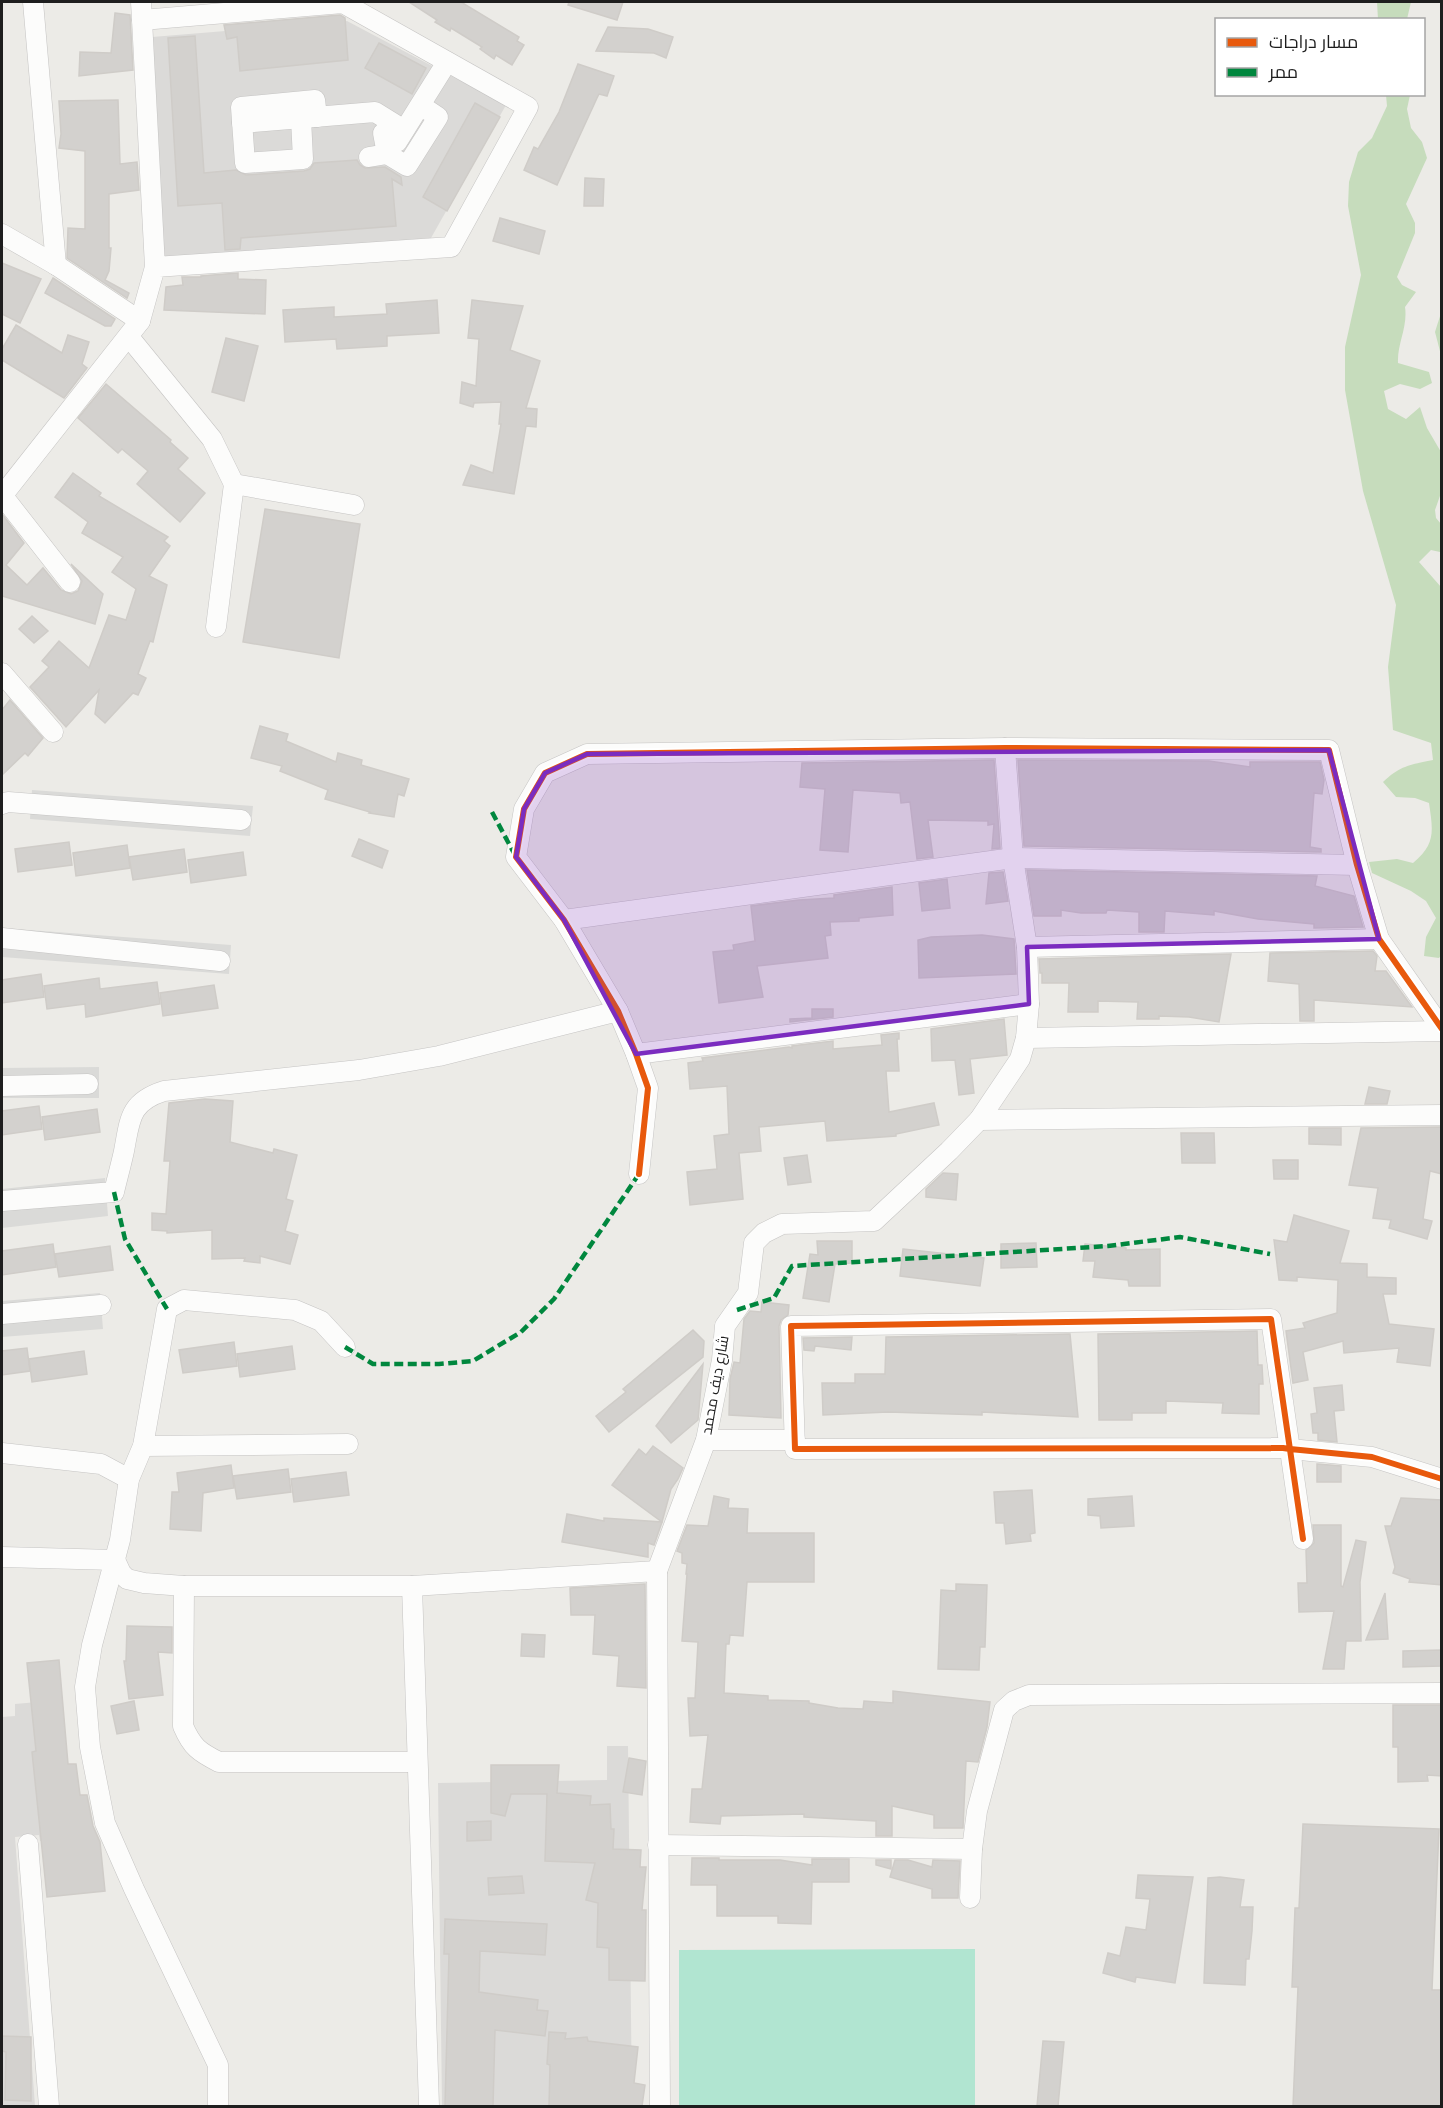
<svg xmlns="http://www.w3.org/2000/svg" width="1443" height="2108" viewBox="0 0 1443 2108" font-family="Roboto,Cairo,sans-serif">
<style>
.residential{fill:#dbdad8}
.religious{fill:#dadad8}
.forest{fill:#c6dcbc}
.pitch{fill:#b1e5d1}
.building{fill:#d3d1ce;stroke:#cfccc8;stroke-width:1.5}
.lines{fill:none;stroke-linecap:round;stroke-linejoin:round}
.street-casing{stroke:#c5c4c3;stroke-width:21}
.street{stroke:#fcfcfb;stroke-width:20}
.quiet{stroke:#00873e;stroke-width:4.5;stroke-dasharray:9 4.5;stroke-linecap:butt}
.cycleway-casing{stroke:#fff;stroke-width:10}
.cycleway{stroke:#e8590c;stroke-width:6}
.marked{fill:#7b2cbf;fill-opacity:0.2;stroke:#7b2cbf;stroke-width:4.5;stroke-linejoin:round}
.labels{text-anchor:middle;stroke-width:5;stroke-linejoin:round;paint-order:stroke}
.street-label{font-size:15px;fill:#1e1e1e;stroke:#fff}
</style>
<rect width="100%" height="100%" fill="#ecebe7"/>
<!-- residential -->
<g class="residential">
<polygon points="347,21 506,105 431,238 164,258 152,37"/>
<polygon points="49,1701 71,1838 40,1841 39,1835 15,1837 35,2106 2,2106 2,1717 15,1716 15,1704"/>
<polygon points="607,1746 628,1746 632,2106 442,2106 438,1783 607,1780"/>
</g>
<!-- religious -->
<g class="religious">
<polygon points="32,790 253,806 250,836 30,819"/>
<polygon points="2,928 231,945 229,974 2,957"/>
<polygon points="99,1067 99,1098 2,1098 2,1068"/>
<polygon points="105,1178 108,1216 2,1228 2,1189"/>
<polygon points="100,1293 103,1329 2,1337 2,1301"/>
</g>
<!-- forest -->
<g class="forest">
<polygon points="1377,2 1411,2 1407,19 1378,19"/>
<path d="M1386,95H1410L1407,109L1411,128L1422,142L1427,158L1406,204L1415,223V233L1397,277L1402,285L1416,292L1405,307C1408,327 1397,344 1398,363L1429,372L1432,383L1420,389L1400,384L1384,391L1388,409L1406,419L1420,407L1427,428L1441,452V493L1435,510L1436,518L1441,524V551L1440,552L1431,550L1419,562L1441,587L1442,954L1439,958L1424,956L1426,937L1436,918L1426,901L1411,891L1372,873L1369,862L1397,859L1413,863C1436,844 1433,831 1429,803L1415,798L1396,797L1383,782C1401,765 1410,765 1433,760L1431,743L1393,730L1388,667L1396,605L1363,491L1345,390V347L1361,275L1348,206L1349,182L1358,152L1372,138L1387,106Z"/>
<polygon points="1441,313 1441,355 1435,332"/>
</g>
<!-- pitch -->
<polygon class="pitch" points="975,1949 975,2106 679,2106 679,1950"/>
<!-- building -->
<g class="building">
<polygon points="409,2 461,2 519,37 517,41 524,45 512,65 496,55 494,59 480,49 482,47 451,28 450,31 435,22 437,20"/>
<polygon points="569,2 623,2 617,20 568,5"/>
<polygon points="115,13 130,15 133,70 79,76 80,52 111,53"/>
<polygon points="340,15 345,18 348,60 240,71 237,37 227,39 224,25"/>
<polygon points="608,27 648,29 673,37 666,58 654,53 596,51"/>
<polygon points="195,36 204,173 236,170 246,175 304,171 310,169 314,163 357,160 360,165 365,168 385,167 401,177 402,185 392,179 396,226 241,238 240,249 225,250 222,203 178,206 168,38"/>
<polygon points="379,43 426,68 412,94 365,68"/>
<polygon points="578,64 614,76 607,96 599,94 597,98 557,185 524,170 534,147 538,149 559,112"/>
<polygon points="118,100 120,164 137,162 139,190 109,194 109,248 111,248 109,271 105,280 129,293 127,298 67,258 68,228 85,229 85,151 59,148 61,134 59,101"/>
<polygon points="475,103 500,117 447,211 423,197"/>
<polygon points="585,178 604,179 603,206 584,206"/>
<polygon points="500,218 545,231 539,254 493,241"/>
<polygon points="2,263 41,279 20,323 2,314"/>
<polygon points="238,273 238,279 266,280 265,314 164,310 166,287 183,285 182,277 201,277 201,276"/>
<polygon points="53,278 115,319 111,326 105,326 45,293"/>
<polygon points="437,300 439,333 387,336 387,346 337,349 336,339 285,342 283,310 334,307 334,317 387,314 386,304"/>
<polygon points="472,300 523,306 510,350 540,361 526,408 537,409 536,427 526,426 514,494 463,485 471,465 493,473 501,424 499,424 501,402 474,403 473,407 460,403 462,382 476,386 479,339 468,338"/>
<polygon points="16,325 62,353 68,335 89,342 82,364 87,368 64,398 2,360 2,349"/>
<polygon points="226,338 258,346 244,401 212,392"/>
<polygon points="106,384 171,440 170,442 188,458 178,469 205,493 180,522 137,484 148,471 122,449 118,453 78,418"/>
<polygon points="73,473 101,493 99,496 168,537 164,541 170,546 149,576 167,585 153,642 150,641 138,674 146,678 138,695 133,693 105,723 95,714 99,690 66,727 30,687 49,667 42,661 59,641 89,668 109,615 126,620 136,589 112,572 123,557 82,533 88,522 55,497"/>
<polygon points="265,509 360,524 339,658 243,642"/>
<polygon points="2,514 24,543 6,565 27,585 43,568 61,590 71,594 78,591 82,581 71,564 103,594 95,624 2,596"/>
<polygon points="32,616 48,631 34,643 19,629"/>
<polygon points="10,700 43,738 28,756 25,753 2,775 2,710"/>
<polygon points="260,726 288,734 286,741 336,762 338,753 362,760 361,765 409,779 404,796 398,794 394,817 369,813 370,812 325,799 328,790 280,771 282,766 251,758"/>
<polygon points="994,760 1000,848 992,849 994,824 988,825 988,821 928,820 933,857 917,859 910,802 901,803 900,793 853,790 848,852 820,850 825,789 800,787 802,763"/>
<polygon points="1018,760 1209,761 1250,767 1250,762 1320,762 1324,780 1322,794 1314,793 1310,847 1321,849 1321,852 1024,846"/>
<polygon points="359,839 388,851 382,868 352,856"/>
<polygon points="69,842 72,865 18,872 15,849"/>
<polygon points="127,845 130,868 76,876 73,853"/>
<polygon points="184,849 187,872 133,880 129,857"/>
<polygon points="243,852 246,875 191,883 188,860"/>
<polygon points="1027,870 1317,876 1315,886 1354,896 1363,927 1314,928 1314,924 1258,919 1214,911 1214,915 1165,911 1164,932 1139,932 1139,912 1107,910 1106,913 1081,913 1061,910 1061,916 1034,916"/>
<polygon points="1003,872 1008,901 986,904 989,873"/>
<polygon points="947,879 950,908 922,911 919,883"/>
<polygon points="892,887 893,915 859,918 859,921 830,922 831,935 825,936 828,958 757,966 763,997 719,1003 713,952 734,950 733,945 755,941 751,906 799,900 834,898 834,895"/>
<polygon points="982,935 1014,939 1016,974 919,978 918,940 931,937"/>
<polygon points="1373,951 1377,956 1375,971 1386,971 1412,1007 1314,1000 1314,1021 1300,1021 1299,984 1268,981 1270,953"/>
<polygon points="1231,954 1219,1022 1189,1017 1159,1016 1159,1019 1137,1019 1138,1002 1098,1001 1098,1012 1068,1012 1069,983 1042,983 1042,973 1040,973 1039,959"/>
<polygon points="41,974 44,997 2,1003 2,980"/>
<polygon points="99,978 100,989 157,982 160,1004 86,1017 85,1004 47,1009 44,986"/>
<polygon points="214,985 218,1008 163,1016 160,993"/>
<polygon points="812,1009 833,1009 833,1017 790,1022 790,1019 812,1018"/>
<polygon points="1004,1019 1007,1055 970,1059 974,1093 959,1095 955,1060 932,1061 931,1029"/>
<polygon points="899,1033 899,1039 897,1039 899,1071 886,1071 889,1112 934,1103 939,1125 896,1134 896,1136 827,1141 825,1121 759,1127 761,1151 739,1153 743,1199 690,1205 687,1172 717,1169 714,1136 729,1134 727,1086 690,1089 688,1063 703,1061 702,1058 789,1047 792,1048 792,1046 833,1041 833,1049 882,1045 881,1035"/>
<polygon points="1369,1087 1390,1091 1387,1104 1365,1104"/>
<polygon points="205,1099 233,1101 230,1142 273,1153 274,1149 297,1155 286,1199 293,1201 285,1231 298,1235 290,1264 260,1256 260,1263 244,1261 245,1258 212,1259 212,1230 167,1233 167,1231 152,1230 152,1213 166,1214 170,1161 164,1161 169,1103"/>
<polygon points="39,1106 42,1129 2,1135 2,1111"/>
<polygon points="97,1109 100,1132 45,1140 42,1117"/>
<polygon points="1442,1127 1442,1174 1430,1171 1423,1219 1432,1221 1427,1239 1389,1228 1391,1220 1373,1218 1378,1188 1349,1185 1361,1128"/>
<polygon points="1309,1128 1341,1128 1341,1145 1309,1144"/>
<polygon points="1181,1133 1214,1133 1215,1163 1182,1163"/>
<polygon points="807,1155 811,1182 788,1185 784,1158"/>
<polygon points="1273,1160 1298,1160 1298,1179 1274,1179"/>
<polygon points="943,1173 958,1174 956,1200 926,1197 926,1189"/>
<polygon points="1294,1215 1349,1231 1340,1263 1367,1264 1367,1277 1396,1278 1396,1294 1383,1294 1389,1324 1434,1329 1430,1366 1397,1362 1399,1348 1344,1353 1343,1341 1303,1352 1308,1380 1293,1383 1286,1331 1305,1328 1303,1323 1337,1313 1338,1280 1297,1277 1297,1281 1279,1280 1274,1240 1287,1242"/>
<polygon points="817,1241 852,1241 852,1263 835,1264 829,1302 803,1298 810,1254 818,1255"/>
<polygon points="1036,1243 1037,1267 1001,1268 1001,1244"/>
<polygon points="53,1244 56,1267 2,1275 2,1251"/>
<polygon points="1085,1244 1126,1248 1126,1250 1160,1249 1160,1286 1129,1286 1128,1280 1093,1277 1095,1261 1083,1261"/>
<polygon points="110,1246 113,1270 59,1277 55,1254"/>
<polygon points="903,1249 984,1258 980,1286 900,1276"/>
<polygon points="762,1302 789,1305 788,1315 781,1320 779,1326 781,1418 729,1415 730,1379 734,1362 740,1363 744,1319 750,1311 761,1312"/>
<polygon points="693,1330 704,1341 703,1357 609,1432 596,1416 626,1392 623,1389"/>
<polygon points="1257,1331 1258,1365 1262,1365 1263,1384 1259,1384 1259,1414 1222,1413 1223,1403 1166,1401 1166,1413 1132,1413 1132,1420 1099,1420 1098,1334"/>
<polygon points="1070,1334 1078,1417 982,1412 982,1415 888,1412 823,1415 822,1383 855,1383 855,1374 885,1374 886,1337"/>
<polygon points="852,1337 851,1350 815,1346 814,1351 804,1350 803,1338"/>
<polygon points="234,1342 237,1366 183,1373 179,1350"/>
<polygon points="292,1346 295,1369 240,1377 237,1354"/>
<polygon points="27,1348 30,1371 2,1375 2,1351"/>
<polygon points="84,1351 87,1374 32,1382 29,1359"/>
<polygon points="703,1364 698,1420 671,1443 656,1426"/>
<polygon points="1342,1385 1344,1410 1334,1411 1337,1442 1318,1440 1318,1433 1313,1433 1311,1414 1317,1413 1314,1388"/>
<polygon points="653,1446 683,1468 678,1479 671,1489 662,1522 612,1485 639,1449 646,1455"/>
<polygon points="1317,1464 1341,1466 1341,1482 1317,1482"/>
<polygon points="231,1465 234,1488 203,1493 201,1531 170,1529 172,1492 179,1492 177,1473"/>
<polygon points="288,1469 291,1492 237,1499 233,1476"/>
<polygon points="346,1472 349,1495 294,1502 291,1479"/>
<polygon points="1032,1490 1035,1533 1030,1534 1031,1541 1006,1544 1004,1523 996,1523 994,1492"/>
<polygon points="714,1496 729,1499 728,1508 748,1509 747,1533 814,1533 814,1582 747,1582 743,1636 730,1635 729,1644 726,1644 724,1693 768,1696 768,1700 809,1701 809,1703 838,1708 863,1709 864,1701 893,1703 893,1691 990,1702 987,1727 978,1762 966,1761 963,1828 934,1828 934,1815 892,1806 892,1836 876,1836 876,1821 804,1817 804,1814 721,1816 720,1824 690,1822 692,1789 702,1789 708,1735 690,1736 688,1698 695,1698 698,1642 682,1641 687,1574 686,1574 687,1564 682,1563 682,1553 677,1551 687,1525 708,1526"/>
<polygon points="1132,1496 1134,1526 1101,1528 1100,1516 1088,1515 1088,1499"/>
<polygon points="1401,1498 1442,1500 1442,1585 1409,1582 1410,1579 1393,1573 1395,1567 1385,1526 1391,1526"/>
<polygon points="567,1514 604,1521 604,1518 662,1522 654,1545 648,1543 648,1557 562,1542"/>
<polygon points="1313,1525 1341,1525 1341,1586 1343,1587 1356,1540 1366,1542 1360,1582 1361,1641 1346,1641 1344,1669 1323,1669 1334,1611 1299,1612 1298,1583 1307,1583 1306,1550 1314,1543"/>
<polygon points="645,1584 646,1688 617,1686 619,1656 593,1654 595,1615 571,1615 570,1588"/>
<polygon points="956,1584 987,1585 985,1647 980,1647 979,1670 938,1669 941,1590 956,1591"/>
<polygon points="1385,1593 1388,1639 1366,1640"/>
<polygon points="127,1626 172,1627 172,1653 158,1652 163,1695 129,1699 124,1661 126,1661"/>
<polygon points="522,1634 545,1635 544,1657 521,1656"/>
<polygon points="1442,1650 1442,1666 1403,1667 1403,1651"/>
<polygon points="59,1660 68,1764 76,1764 80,1795 87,1795 93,1826 100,1842 105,1891 47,1897 32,1752 36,1751 27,1663"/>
<polygon points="134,1701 139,1730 117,1734 111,1706"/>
<polygon points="1393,1705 1442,1705 1442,1776 1427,1775 1428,1781 1398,1782 1398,1747 1393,1747"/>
<polygon points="629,1758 646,1761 642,1795 623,1792"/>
<polygon points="491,1765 559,1765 557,1793 591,1796 590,1805 610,1804 611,1829 614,1829 613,1849 641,1850 640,1867 646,1867 642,1910 646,1910 645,1981 609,1980 609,1948 597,1947 598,1903 586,1900 595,1863 545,1861 547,1794 511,1794 505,1816 491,1813"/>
<polygon points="491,1821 491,1840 467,1841 467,1822"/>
<polygon points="1303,1824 1439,1829 1432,1990 1441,1990 1442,2106 1293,2106 1298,1987 1292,1987 1293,1961 1295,1908 1299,1908"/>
<polygon points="692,1858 719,1858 719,1860 780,1860 812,1865 812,1859 849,1859 849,1882 812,1882 811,1924 778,1923 778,1916 717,1916 717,1885 691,1885"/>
<polygon points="876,1860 891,1860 891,1869 876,1865"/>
<polygon points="895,1860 908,1860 932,1867 933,1860 960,1861 958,1898 932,1898 932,1889 890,1877"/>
<polygon points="1138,1875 1193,1877 1175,1983 1136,1977 1135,1982 1103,1973 1108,1953 1120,1956 1126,1927 1146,1930 1150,1899 1136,1898"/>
<polygon points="522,1876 524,1893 489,1895 488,1878"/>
<polygon points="1220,1877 1244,1880 1240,1907 1253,1907 1252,1931 1249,1959 1246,1959 1245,1985 1204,1983 1208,1878"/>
<polygon points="445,1919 547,1924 545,1955 480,1951 479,1992 538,2000 537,2010 548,2011 545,2036 495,2030 493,2106 445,2106 449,1954 444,1954"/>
<polygon points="549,2032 566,2033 565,2039 587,2037 588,2041 638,2047 634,2083 645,2085 642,2106 549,2106 550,2065 547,2064"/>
<polygon points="2,2036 31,2037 31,2101 5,2100 6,2052 2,2051"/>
<polygon points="1043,2041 1064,2042 1058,2106 1037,2106"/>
</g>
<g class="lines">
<!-- street casing -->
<g class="street-casing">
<g id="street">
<polyline points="33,2 56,265"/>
<polyline points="141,2 142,20"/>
<polyline points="420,105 438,117 407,166 387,154 383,133 397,142 447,62"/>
<polyline points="301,119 303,159 245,163 241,107 315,100 317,117"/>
<polyline points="242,123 375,112 404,130"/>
<polyline points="369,157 387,154"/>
<polyline points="2,234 56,265 140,321"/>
<polyline points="129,337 212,439 234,484"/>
<polyline points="2,495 70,582"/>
<polyline points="2,496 140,321 155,267 142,20 343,3 528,107 451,247 155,267"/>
<polyline points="216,627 234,484 354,505"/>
<polyline points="2,673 53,732"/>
<polyline points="2,804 8,802 241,820"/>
<polyline points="564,920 1013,858 1357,865"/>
<polyline points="2,938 220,961"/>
<polyline points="1027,947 1379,939"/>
<polyline points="1026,1038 1442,1031"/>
<polyline points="636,1054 1029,1004"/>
<polyline points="2,1086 88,1084"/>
<polyline points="979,1120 1442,1115"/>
<polyline points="639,1174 648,1088 636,1054 618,1011 564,920 516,857 524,809 545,773 587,754 1005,748 1329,750 1357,865 1379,939 1442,1029"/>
<path d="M2,1201L114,1192C117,1179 121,1165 124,1151C130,1120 129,1102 164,1091L359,1070L439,1056L618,1011"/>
<polyline points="2,1314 101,1305"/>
<polyline points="706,1440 795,1440"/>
<polyline points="143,1446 348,1444"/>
<polyline points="2,1453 101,1464 129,1479"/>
<polyline points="1303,1539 1271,1319 791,1326 795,1449 1283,1448 1290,1449 1372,1457 1442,1479"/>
<polyline points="2,1557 115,1560 121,1573 127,1579 144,1583 184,1586 412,1586 657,1571 660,2106"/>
<polyline points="657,1571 706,1440 722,1360 725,1326 748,1293 754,1243 764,1233 782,1224 874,1221 949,1151 979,1120 1020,1059 1026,1038 1029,1004 1027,947 1013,858 1005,748"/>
<path d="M184,1586L183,1726C192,1747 199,1752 219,1762H417"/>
<polyline points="412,1586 429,2106"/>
<polyline points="28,1844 49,2106"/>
<polyline points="658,1845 972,1849"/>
<polyline points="970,1898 972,1849 977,1811 1004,1710 1014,1701 1029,1695 1442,1693"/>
<polyline points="218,2106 218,2065 134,1889 105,1823 90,1747 85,1687 92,1645 120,1540 129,1479 143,1446 167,1309 184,1300 295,1310 321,1321 345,1347"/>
</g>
</g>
<!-- street -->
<use href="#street" class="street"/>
<!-- quiet -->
<g class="quiet">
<polyline points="492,812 516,857"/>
<polyline points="114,1192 125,1239 167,1309"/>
<polyline points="737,1310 774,1298 792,1266 1108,1246 1180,1237 1270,1254"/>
<polyline points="345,1347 373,1364 439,1364 473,1361 521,1332 554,1299 639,1174"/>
</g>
<!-- cycleway casing -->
<g class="cycleway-casing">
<g id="cycleway">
<polyline points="639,1174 648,1088 636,1054 618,1011 564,920 516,857 524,809 545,773 587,754 1005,748 1329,750 1357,865 1379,939 1442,1029"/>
<polyline points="1303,1539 1271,1319 791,1326 795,1449 1283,1448 1290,1449 1372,1457 1442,1479"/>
</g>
</g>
<!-- cycleway -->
<use href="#cycleway" class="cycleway"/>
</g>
<!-- marked area -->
<path class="marked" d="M1329,750L1379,939L1027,947L1029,1004L636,1054L564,920L516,857L524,809L545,773L587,754Z"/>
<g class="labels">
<!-- street labels -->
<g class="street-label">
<text transform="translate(715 1385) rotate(-80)" y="5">شارع ديف محمد</text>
</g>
</g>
<!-- border -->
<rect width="1443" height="2108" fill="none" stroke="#1e1e1e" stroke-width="6"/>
<!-- legend -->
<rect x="1215" y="18" width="210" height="78" fill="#ffffff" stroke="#a5a5a5" stroke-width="1.5"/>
<rect x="1227" y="38" width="30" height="9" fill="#e8590c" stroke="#a5a5a5" stroke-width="1.5"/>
<text x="1269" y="48" font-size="18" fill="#1e1e1e">مسار دراجات</text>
<rect x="1227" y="68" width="30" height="9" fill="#00873e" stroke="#a5a5a5" stroke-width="1.5"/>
<text x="1269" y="78" font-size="18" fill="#1e1e1e">ممر</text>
</svg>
